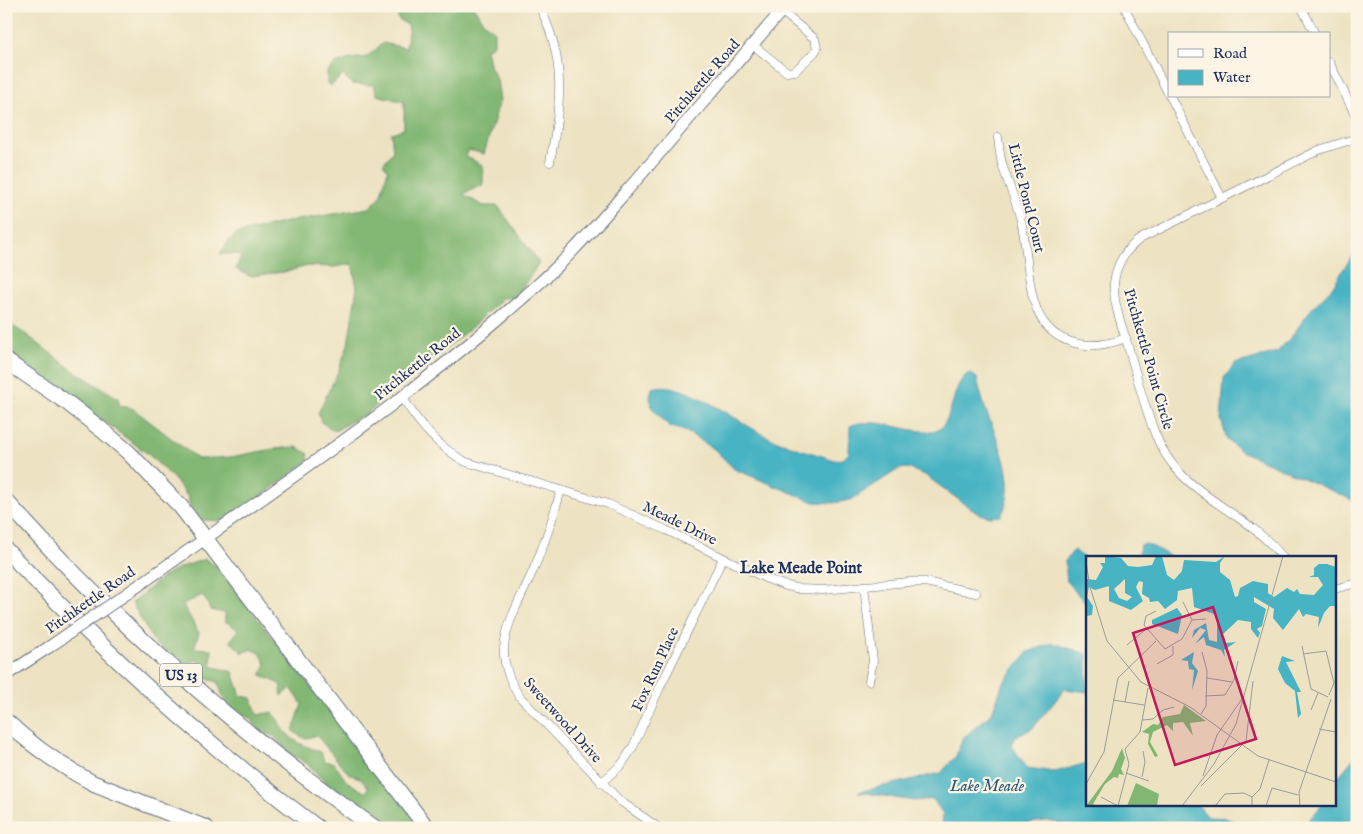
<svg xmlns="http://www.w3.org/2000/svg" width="1363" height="834" viewBox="0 0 1363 834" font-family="'IM FELL English',serif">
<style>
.forest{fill:#82b773;stroke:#4e7368;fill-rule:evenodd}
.water{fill:#47b3c3;stroke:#317190}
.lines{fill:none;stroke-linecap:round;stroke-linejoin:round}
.street-casing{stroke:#646e81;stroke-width:9}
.secondary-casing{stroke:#646e81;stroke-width:13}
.highway-casing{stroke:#646e81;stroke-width:17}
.street{stroke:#fff;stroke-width:8}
.secondary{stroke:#fff;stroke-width:11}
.highway{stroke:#fff;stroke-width:15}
.secondary-bridge-casing{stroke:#646e81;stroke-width:13;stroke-linecap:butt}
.secondary-bridge{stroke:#fff;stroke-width:11}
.labels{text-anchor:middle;stroke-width:4.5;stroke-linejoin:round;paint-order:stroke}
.shield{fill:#fcf5e5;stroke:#5e6a86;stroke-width:1}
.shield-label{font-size:14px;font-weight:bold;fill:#1b2f5e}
.street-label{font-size:15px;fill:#1b2f5e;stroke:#fcf5e5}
.neighbourhood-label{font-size:16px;font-weight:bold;fill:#1b2f5e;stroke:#fcf5e5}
.water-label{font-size:16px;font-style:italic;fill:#28577c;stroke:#fcf5e5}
.inset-road{fill:none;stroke:#999b9a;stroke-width:1}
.view{fill:#c2185b;fill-opacity:0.15;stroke:#c2185b;stroke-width:2.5}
.inset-edge{fill:none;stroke:#1b2f5e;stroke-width:2.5}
</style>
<rect width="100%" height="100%" fill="#fcf5e5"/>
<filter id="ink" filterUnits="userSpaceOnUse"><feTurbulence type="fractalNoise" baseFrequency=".02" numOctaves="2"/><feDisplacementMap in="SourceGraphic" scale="10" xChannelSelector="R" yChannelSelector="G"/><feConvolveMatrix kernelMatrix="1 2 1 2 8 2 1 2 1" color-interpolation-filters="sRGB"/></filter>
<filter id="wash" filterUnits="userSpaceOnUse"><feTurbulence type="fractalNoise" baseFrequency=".0096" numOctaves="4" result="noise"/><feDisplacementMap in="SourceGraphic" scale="20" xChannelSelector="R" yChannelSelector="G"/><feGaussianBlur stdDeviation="1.12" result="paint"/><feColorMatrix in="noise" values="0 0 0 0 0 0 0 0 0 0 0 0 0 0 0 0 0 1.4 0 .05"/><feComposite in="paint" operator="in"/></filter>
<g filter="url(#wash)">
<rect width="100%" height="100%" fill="#ede3c2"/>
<!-- forest -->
<g class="forest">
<polygon points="398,6 473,6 484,23 494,30 494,44 486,49 489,64 497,80 500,100 484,154 469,150 466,156 483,166 483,185 463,194 483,206 498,206 539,263 516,297 502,298 481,319 438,355 397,385 367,414 350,422 335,431 321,422 318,413 338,372 348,345 357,287 352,264 334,267 308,266 284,272 250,276 236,269 241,256 236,254 220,254 227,243 236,234 286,222 369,208 380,197 388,170 383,164 393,151 391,133 404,129 404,102 377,95 374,85 352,84 343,75 331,86 327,83 327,72 335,64 350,59 367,57 383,43 406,48 409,26 398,19"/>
<polygon points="6,322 27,335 71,369 118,398 120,406 132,408 198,459 231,457 273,449 297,447 309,454 308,461 241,511 221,521 202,520 190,507 188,497 174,479 147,453 6,351"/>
<path d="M205,559L217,567L422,828H390L385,818L350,802L342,791L330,788L309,765L288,752L274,736L260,732L251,719L226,706L218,682L203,678L198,660L184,664L155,644L132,603L157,581L176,569ZM202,595L207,602L210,610L225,613V621L239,630L230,641L243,653L251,649L260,653L266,664L261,675L280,684L282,696L291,688L302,704L293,731L305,739L316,735L349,774L360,778L368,787L366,793L346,781L334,763L324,761L321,752C291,741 289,739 273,712L257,715L252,698L241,696L233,672L211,666L212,649L194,648L199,633L183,605Z"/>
</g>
<!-- water -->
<g class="water">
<polygon points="1357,248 1357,502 1241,451 1227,440 1221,419 1224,378 1235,364 1277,352 1292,336 1313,307 1331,289"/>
<path d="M970,373L977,378C979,388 982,398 985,408C997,440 1020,482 1001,516L990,517L977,513L925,475L907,468L899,469L851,500L833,503L814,502L734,469L714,449L687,432L669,426L651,407L650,396L652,388C680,377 738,422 764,435C786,446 811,452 834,460L843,459L849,453L850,426C871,416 900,430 922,431C925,431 930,432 933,432C956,427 949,381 970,373Z"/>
<polygon points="1144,544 1150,545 1173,558 1141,558 1139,551 1140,545"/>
<polygon points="1074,550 1087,560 1087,605 1067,582 1065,561"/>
<polygon points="1053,643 1087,654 1087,692 1065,689 1033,728 1015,737 1012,746 1027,768 1055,772 1087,763 1087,805 1198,805 1208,817 1228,818 1247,828 1082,828 1047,821 1029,823 1015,828 942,828 943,814 933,799 914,801 858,792 941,773 956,756 963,738 992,713 1003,683 1028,652"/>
<polygon points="1357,754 1357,828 1302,828 1322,805 1334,805 1334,782"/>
</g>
</g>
<g filter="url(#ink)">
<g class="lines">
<!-- street casing -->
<g class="street-casing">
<g id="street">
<path d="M539,6C567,59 561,107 550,162"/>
<polyline points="1124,6 1169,95"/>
<polyline points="1301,6 1315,34"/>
<polyline points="753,45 787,72 795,71 815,52 817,48 815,39 781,11"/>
<polyline points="1329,62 1357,118"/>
<polyline points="1170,96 1222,198"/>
<path d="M998,137C999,147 1000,158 1003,167C1009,187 1018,205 1022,225C1027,250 1027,277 1034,301C1046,345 1087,353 1126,338"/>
<path d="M402,396C418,424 437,446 466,462L608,504L666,530L765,578L783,585L800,589L823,590L909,582H925L976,593"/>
<path d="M561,490C553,518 544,546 532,573C522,596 506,622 504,648C503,666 510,680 518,695L620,801L659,828"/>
<path d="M1283,558C1256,522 1212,506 1181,474C1171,464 1162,450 1156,436C1144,407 1137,376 1128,346C1122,326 1113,304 1114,283C1116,264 1125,250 1140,239L1319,150L1357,138"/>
<polyline points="864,586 873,661 869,681"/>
<polyline points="1334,589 1357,583"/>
<polyline points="601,783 622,764 633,747 660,687 723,558"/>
</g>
</g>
<!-- secondary casing -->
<g class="secondary-casing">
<g id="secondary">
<path d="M138,586C282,484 431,386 560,264C585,239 608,212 631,186C683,127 733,66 786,6"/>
<polyline points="6,675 49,647"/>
</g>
</g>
<!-- highway casing -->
<g class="highway-casing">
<g id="highway">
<polyline points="6,361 69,404 102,430 128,452 181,507 427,828"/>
<path d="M6,501C116,623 240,734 375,828"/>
<path d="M6,550C104,652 205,744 318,828"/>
<path d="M6,721C32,746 61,766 93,783L206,828"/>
</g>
</g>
<!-- street -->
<use href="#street" class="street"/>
<!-- secondary -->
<use href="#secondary" class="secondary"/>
<!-- highway -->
<use href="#highway" class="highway"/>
<!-- secondary-bridge casing -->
<g class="secondary-bridge-casing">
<polyline id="secondary-bridge" points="49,647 138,586"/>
</g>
<!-- secondary-bridge -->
<use href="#secondary-bridge" class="secondary-bridge"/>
</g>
</g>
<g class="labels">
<!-- shield labels -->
<rect class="shield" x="160" y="663.5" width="42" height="23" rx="4"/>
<g class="shield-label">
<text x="181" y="680">US 13</text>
</g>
<!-- street labels -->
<g class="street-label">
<text transform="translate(702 81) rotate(-49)" y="5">Pitchkettle Road</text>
<text transform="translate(1027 198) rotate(76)" y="5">Little Pond Court</text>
<text transform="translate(1149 359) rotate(74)" y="5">Pitchkettle Point Circle</text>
<text transform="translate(417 364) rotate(-39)" y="5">Pitchkettle Road</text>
<text transform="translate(680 523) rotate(26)" y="5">Meade Drive</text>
<text transform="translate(90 600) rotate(-35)" y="5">Pitchkettle Road</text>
<text transform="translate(655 669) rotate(-65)" y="5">Fox Run Place</text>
<text transform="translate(563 720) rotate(48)" y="5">Sweetwood Drive</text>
</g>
<!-- neighbourhood labels -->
<g class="neighbourhood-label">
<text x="801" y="573">Lake Meade Point</text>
</g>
<!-- water labels -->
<g class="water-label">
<text x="987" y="791">Lake Meade</text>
</g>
</g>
<!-- overview -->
<g transform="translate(1086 556)">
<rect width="250" height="250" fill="#ede3c2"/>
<path d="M98,149L120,165L104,167L107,180L97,166L87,167V175L81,169L67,176L64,186L72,200L69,201L62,188L63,178L56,176L67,168L72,169L77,161L94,158ZM36,192L39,202L35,213L38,219L33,218L32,222L28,221L19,228L7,248L10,250H0L26,215ZM50,227L73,238L71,250H41Z" fill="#82b773"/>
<path d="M19,0L35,2L42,10L52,11L66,9L70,0H76L81,19L88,24L96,15L98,4L130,6L139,0L134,7V16L144,24L149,41L152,40L154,32L167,25L182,28V37L188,41L201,32L208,36L211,33L214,38L228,39L237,29L232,21H223L228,19V12L233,8H241L250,11V50H244L238,57L232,72L233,61L220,58L217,61L213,53L197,74L187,62L188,53L168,41V46L180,53L176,70L171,73L174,77L172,82L165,73V66L152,64L136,79L140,87L150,86L138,94L139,101L135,94L120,89L118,81L109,88L120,74L114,72L106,82L108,74L120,67L123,84L131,86V59L108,51L106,32L92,35L91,44L79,53L72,45L64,46L63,42L56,38L57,26L53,25L50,31L57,45L45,54L23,45V30L9,34L3,31L1,41L7,50L6,59L0,60V23L10,24L17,11L14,7H19ZM39,23V37L46,41L41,45L33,42L28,33ZM91,52L96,59L92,78L66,68V64ZM108,96L106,107L112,115L106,134L108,114L103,113L102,105L95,104ZM196,100L209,105L200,106L215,136H211L215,158L212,162L209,135L199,127L192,113Z" fill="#47b3c3" fill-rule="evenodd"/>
<path class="inset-road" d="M0,6L4,31L21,85L55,126L104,151L172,200L250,226M97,46L106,64M70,55L60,60L58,69L79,93L96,83L106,64L120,63M41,89L60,73M216,90L225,133L242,141M217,98L240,95L248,127L243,139M71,108L87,99V90M121,122L146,126M119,140L139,139L148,124L152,105M27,144L58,149M39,146L43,125M225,154L232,137M115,158L120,150L121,115L116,96M57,164L67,163L77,154L88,151M233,173L250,176M40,217L63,225M117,220L131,179L158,140M56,221L59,206L57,195M0,228L18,196L32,122L70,85M115,230L160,185L167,125M15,241L32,250L43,208L39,193L54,176L62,132M166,241L174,233L183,204M96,250L128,208L150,168L197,0M129,250L139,238L158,237L166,241V250M180,250L186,232L212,239M214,250L213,236L245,143"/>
<path class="view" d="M127,51L170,183L89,209L47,77Z"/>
<rect width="250" height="250" class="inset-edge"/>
</g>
<!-- margin -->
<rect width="1363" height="834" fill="none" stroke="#fcf5e5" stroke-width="25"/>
<!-- legend -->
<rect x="1168" y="32" width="162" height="65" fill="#fcf5e5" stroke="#a2a6af"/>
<rect x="1178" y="49" width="25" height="8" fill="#ffffff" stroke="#a2a6af"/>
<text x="1213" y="58" font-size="15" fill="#1b2f5e">Road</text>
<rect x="1178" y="70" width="25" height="15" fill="#47b3c3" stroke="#a2a6af"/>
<text x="1213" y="82" font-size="15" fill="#1b2f5e">Water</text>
</svg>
